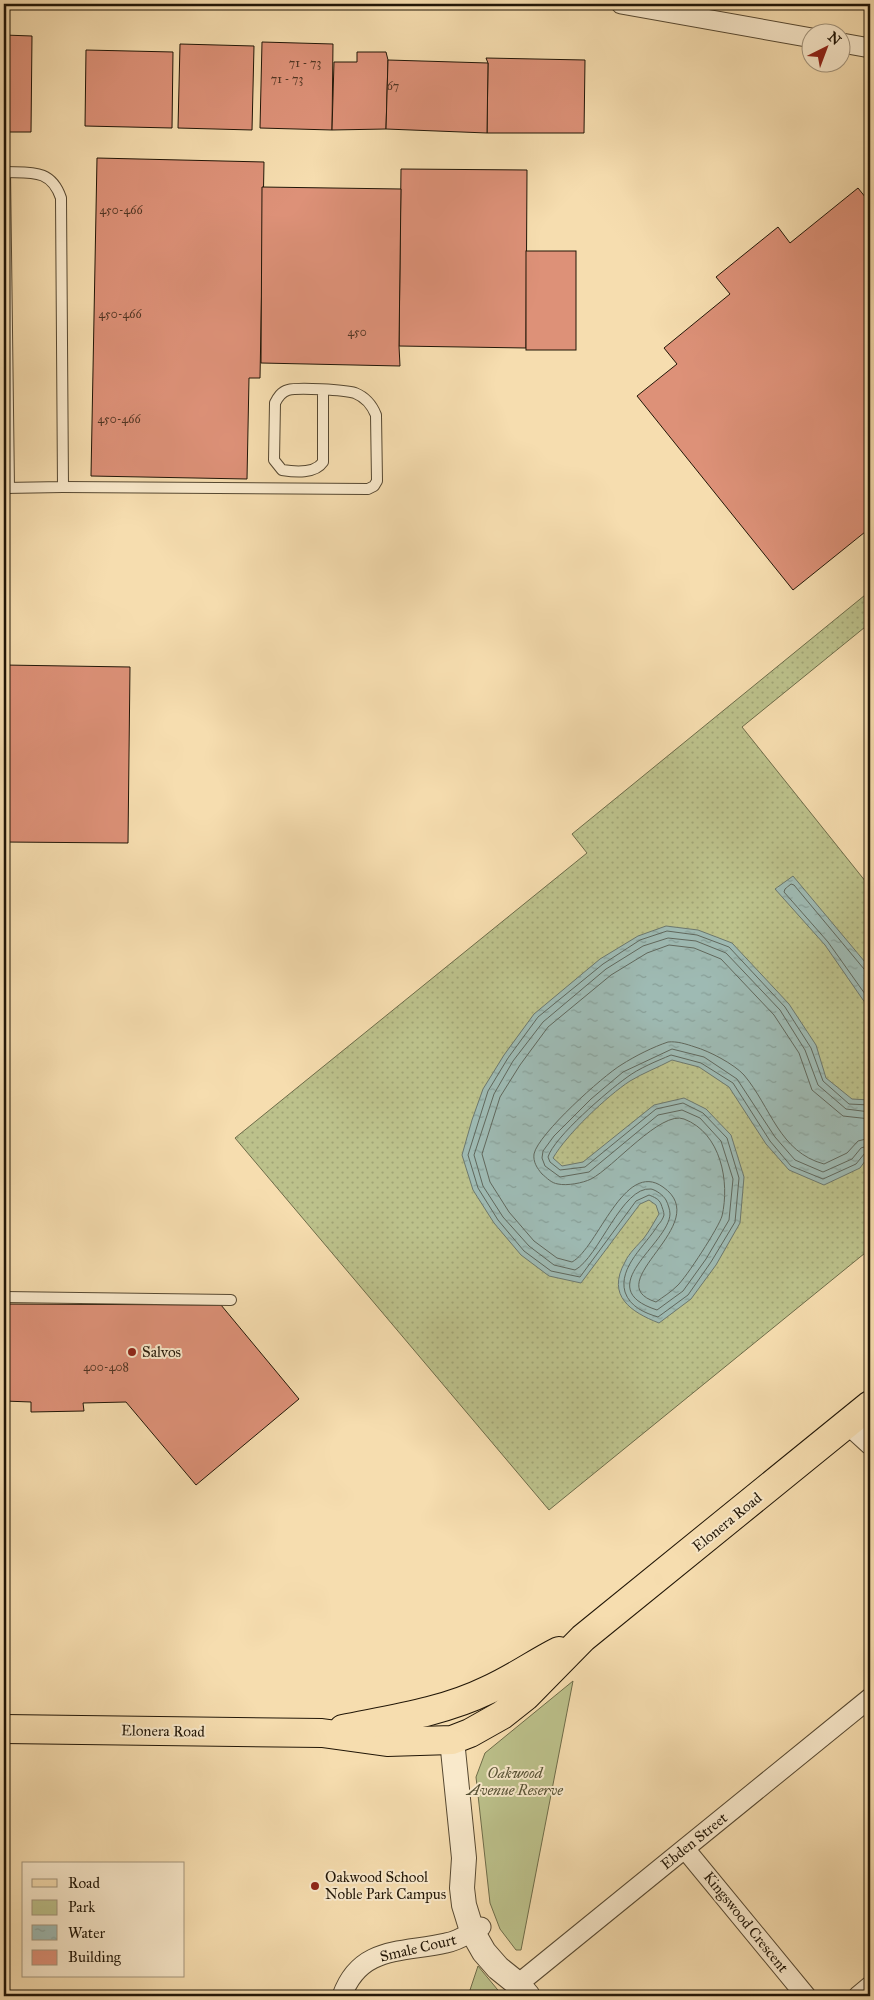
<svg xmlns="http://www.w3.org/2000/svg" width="874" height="2000" viewBox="0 0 874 2000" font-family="'IM FELL Great Primer',serif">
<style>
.grass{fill:url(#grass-dots);stroke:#6e6c49}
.park{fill:#bcc18b;stroke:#6e6c49}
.water{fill:url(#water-ripples);stroke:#6c786e}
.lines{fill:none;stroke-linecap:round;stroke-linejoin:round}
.shore{stroke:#60685d;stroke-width:1}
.stream{stroke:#6c786e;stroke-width:5}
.building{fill:#dd9178;stroke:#211607}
.service-casing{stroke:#564831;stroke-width:12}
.minor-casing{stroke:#564831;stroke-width:21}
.tertiary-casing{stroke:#564831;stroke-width:26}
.primary-casing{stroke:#211607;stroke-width:30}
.service{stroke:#f9e9cb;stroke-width:10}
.minor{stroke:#f9e9cb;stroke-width:19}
.tertiary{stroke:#f9e9cb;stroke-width:24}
.primary{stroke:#f6ddaf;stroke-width:28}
.poi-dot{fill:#8f2418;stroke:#f9e9cb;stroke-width:2}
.labels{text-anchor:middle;stroke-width:4;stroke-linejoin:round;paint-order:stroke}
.number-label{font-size:12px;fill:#503523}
.poi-label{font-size:15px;fill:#211607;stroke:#f9e9cb;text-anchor:start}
.street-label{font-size:15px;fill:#211607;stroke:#f9e9cb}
.park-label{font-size:15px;font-style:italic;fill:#575235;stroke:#f9e9cb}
</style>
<defs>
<pattern id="grass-dots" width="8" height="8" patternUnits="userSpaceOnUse" patternTransform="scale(1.25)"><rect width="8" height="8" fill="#bcc18b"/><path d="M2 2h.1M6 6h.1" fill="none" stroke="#a1a576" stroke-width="1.8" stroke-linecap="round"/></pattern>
<pattern id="water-ripples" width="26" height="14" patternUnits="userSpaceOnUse" patternTransform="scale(1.25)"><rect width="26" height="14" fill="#9ebab3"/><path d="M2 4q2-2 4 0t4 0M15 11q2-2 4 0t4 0" fill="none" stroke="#889f98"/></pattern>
</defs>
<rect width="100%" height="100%" fill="#f6ddaf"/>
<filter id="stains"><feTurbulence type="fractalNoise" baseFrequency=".004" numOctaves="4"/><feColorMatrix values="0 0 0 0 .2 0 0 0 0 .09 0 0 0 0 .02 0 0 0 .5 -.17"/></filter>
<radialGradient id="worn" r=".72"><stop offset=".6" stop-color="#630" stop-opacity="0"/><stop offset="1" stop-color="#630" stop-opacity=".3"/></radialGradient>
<!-- grass -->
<polygon class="grass" points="870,591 870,623 742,727 870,887 870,1249 549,1510 235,1138 587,853 572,834"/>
<!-- park -->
<g class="park">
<polygon points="573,1681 521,1950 516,1950 500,1929 490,1903 476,1777 485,1753"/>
<polygon points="478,1966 502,1995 502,1996 468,1996"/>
</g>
<!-- water -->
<g class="water">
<polygon points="793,876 870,968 870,1010 825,945 775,889"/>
<path d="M666,926L698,930L732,943L789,1004L816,1045L826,1078L852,1099L870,1100V1154L860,1168L824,1185L789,1170L766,1144L729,1087L699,1067L672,1060C659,1067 643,1073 630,1081C607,1096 567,1134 553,1158L562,1166L583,1162L654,1105L684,1098L706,1109L731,1135L744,1177L740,1223L716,1265L691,1299L659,1323C631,1312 606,1296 625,1262C629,1253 638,1245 644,1238C650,1230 654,1222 659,1214L656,1205L649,1200L640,1204L581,1283L549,1276L521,1255L494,1223L473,1190L462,1155L472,1120L483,1089L504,1055L534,1014L600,959L638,936Z"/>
</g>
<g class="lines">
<!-- shore -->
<g class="shore">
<polyline points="870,971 864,969 794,885 791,884 785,889 784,892 828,942 870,1001"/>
<path d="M870,1105L849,1104L823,1081L811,1048L785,1007L729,947L697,935L667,931L640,940L603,964L538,1017L508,1058L488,1091L468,1155L478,1188L498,1220L524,1251L551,1271L580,1277L636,1201L649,1195C654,1197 659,1199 661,1204C662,1207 664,1212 664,1215C663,1219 660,1223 658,1225C646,1245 618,1267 625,1292C630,1307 645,1313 658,1317L688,1295L711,1262L735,1222L739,1178L727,1138L703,1113L683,1103L656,1109L585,1167L560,1170L550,1162L548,1157C554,1137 608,1091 626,1078C639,1068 657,1061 671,1055L701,1063L733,1083L770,1141L791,1166L823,1179L856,1164L865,1153L870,1152"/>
<path d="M870,1112L846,1109L818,1085L805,1050L780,1010L726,953L696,941L668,938L643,946L606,969L543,1022L513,1061L494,1094L474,1155L483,1186L503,1217L529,1246L554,1265L575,1270C599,1257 622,1186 651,1189C656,1190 663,1195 666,1200C668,1204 670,1210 670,1214C669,1244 589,1288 657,1310L683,1291L706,1259L729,1220L733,1179L721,1141L700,1118L682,1110L658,1115L589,1172L560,1177L545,1166L542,1158L543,1151L554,1136L591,1099L623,1072L672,1049L704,1057L737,1079L775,1137L795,1160L823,1172L852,1159L861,1148L870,1145"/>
<path d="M870,1119L843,1116L812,1090L799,1053L774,1015L721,959L694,948L669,945L647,953L611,975L548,1027L520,1065L500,1097L482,1154L490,1182L509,1212L534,1241L557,1258L572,1262C598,1248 624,1159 663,1187C716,1224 596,1283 656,1302C663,1297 671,1292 677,1286C686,1278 719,1227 722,1216C730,1182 721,1133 684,1119C661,1110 613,1168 591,1179C583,1183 567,1186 558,1184C551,1183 547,1178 542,1174C537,1168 533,1162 534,1154C538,1134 603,1076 621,1065C635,1056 653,1047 668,1042C677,1041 686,1044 695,1047C709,1051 734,1064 744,1075C771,1107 779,1152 824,1164L847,1153L858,1141L870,1138"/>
</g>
<!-- stream -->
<polyline class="stream" points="486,1996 487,1994"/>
</g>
<!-- building -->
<g class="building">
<polygon points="4,35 32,36 31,132 4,132"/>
<polygon points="262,42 333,44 332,130 260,128"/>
<polygon points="180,44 254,46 252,130 178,128"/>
<polygon points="86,50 173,52 172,128 85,126"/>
<polygon points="357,52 386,52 388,60 386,129 332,130 334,62 357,62"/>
<polygon points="486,58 585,60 584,133 487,133 488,63"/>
<polygon points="388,60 488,63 487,133 386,129"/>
<polygon points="97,158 264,162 260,378 249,378 247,479 91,476"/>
<polygon points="401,169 527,170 526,348 399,346"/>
<polygon points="262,187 401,189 399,346 400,366 261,363"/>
<polygon points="858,188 870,203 870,528 793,590 637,396 677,364 664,348 730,294 716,277 778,227 790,243"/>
<rect x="526" y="251" width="50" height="99"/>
<polygon points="4,665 130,667 128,843 4,842"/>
<polygon points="4,1304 221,1305 299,1399 196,1485 126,1402 83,1403 84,1411 31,1412 31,1402 4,1401"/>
</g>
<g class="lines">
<!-- service casing -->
<g class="service-casing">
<g id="service">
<path d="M4,172C30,173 51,168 61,198L63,487L4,488"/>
<polyline points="5,172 9,488"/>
<path d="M63,487L368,489L374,486L377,481L376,415C372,405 365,397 355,393C345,390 298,387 288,390C281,392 278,397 275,403L274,460L282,470C295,472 315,474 323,462V390"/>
<polyline points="4,1297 231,1300"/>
</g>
</g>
<!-- minor casing -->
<g class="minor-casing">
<g id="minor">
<polyline points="621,4 812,38"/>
<polyline points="842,43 870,48"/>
<polyline points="847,1424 870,1445"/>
<polyline points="685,1849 806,1996"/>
<polyline points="518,1984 870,1698"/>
<path d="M342,1996C360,1945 403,1953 446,1943C459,1941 469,1933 481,1927"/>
<polyline points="858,1996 870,1986"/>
</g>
</g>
<!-- tertiary casing -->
<g class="tertiary-casing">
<polyline id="tertiary" points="452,1740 464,1858 462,1888 464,1905 472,1931 484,1952 498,1968 518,1984 528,1996"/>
</g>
<!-- primary casing -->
<g class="primary-casing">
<g id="primary">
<polyline points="4,1729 322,1733 387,1742 452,1740 470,1733 502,1715 526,1696 583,1638 870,1405"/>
<path d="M343,1729C392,1719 443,1712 488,1690C513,1679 535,1663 559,1651"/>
</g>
</g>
<!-- service -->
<use href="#service" class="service"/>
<!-- minor -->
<use href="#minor" class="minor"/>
<!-- tertiary -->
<use href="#tertiary" class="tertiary"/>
<!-- primary -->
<use href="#primary" class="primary"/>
</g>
<!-- markers -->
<g class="poi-dot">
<circle cx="132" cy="1352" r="5"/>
<circle cx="315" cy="1886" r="5"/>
</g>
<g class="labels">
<!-- number labels -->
<g class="number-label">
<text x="305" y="67">71 - 73</text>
<text x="287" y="83">71 - 73</text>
<text x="393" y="90">67</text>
<text x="121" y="214">450-466</text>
<text x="120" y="318">450-466</text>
<text x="357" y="336">450</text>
<text x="119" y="423">450-466</text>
<text x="106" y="1371">400-408</text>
</g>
<!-- poi labels -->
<g class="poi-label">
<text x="142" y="1357">Salvos</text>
<text x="325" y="1882">Oakwood School<tspan x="325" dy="17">Noble Park Campus</tspan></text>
</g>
<!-- street labels -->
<g class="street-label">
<text transform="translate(727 1522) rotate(-39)" y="5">Elonera Road</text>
<text transform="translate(163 1731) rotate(1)" y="5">Elonera Road</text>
<text transform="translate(694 1841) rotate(-39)" y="5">Ebden Street</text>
<text transform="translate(746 1922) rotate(51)" y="5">Kingswood Crescent</text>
<text transform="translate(418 1948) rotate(-13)" y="5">Smale Court</text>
</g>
<!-- park labels -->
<g class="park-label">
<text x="515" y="1778">Oakwood<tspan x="515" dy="17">Avenue Reserve</tspan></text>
</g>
</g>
<!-- margin -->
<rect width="874" height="2000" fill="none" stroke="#f6ddaf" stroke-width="20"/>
<rect x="5" y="5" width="864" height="1990" fill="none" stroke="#211607" stroke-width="2.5"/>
<rect x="10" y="10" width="854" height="1980" fill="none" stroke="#211607"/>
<!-- legend -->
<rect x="22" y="1862" width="162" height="115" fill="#f9e9cb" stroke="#a3957d"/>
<rect x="32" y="1879" width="25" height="8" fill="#f6ddaf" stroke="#a3957d"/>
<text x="68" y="1888" font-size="15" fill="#211607">Road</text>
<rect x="32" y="1900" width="25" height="15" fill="#bcc18b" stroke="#a3957d"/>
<text x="68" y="1912" font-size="15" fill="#211607">Park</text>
<rect x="32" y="1925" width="25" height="15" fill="url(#water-ripples)" stroke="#a3957d"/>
<text x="68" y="1938" font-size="15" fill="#211607">Water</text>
<rect x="32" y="1950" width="25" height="15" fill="#dd9178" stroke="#a3957d"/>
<text x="68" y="1962" font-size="15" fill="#211607">Building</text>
<!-- north arrow -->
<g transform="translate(826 48) rotate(42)"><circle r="24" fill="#f9e9cb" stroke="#a3957d"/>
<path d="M0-4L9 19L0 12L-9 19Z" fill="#8f2418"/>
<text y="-8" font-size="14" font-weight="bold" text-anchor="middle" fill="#211607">N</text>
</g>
<rect width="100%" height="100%" filter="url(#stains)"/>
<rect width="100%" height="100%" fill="url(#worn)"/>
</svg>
